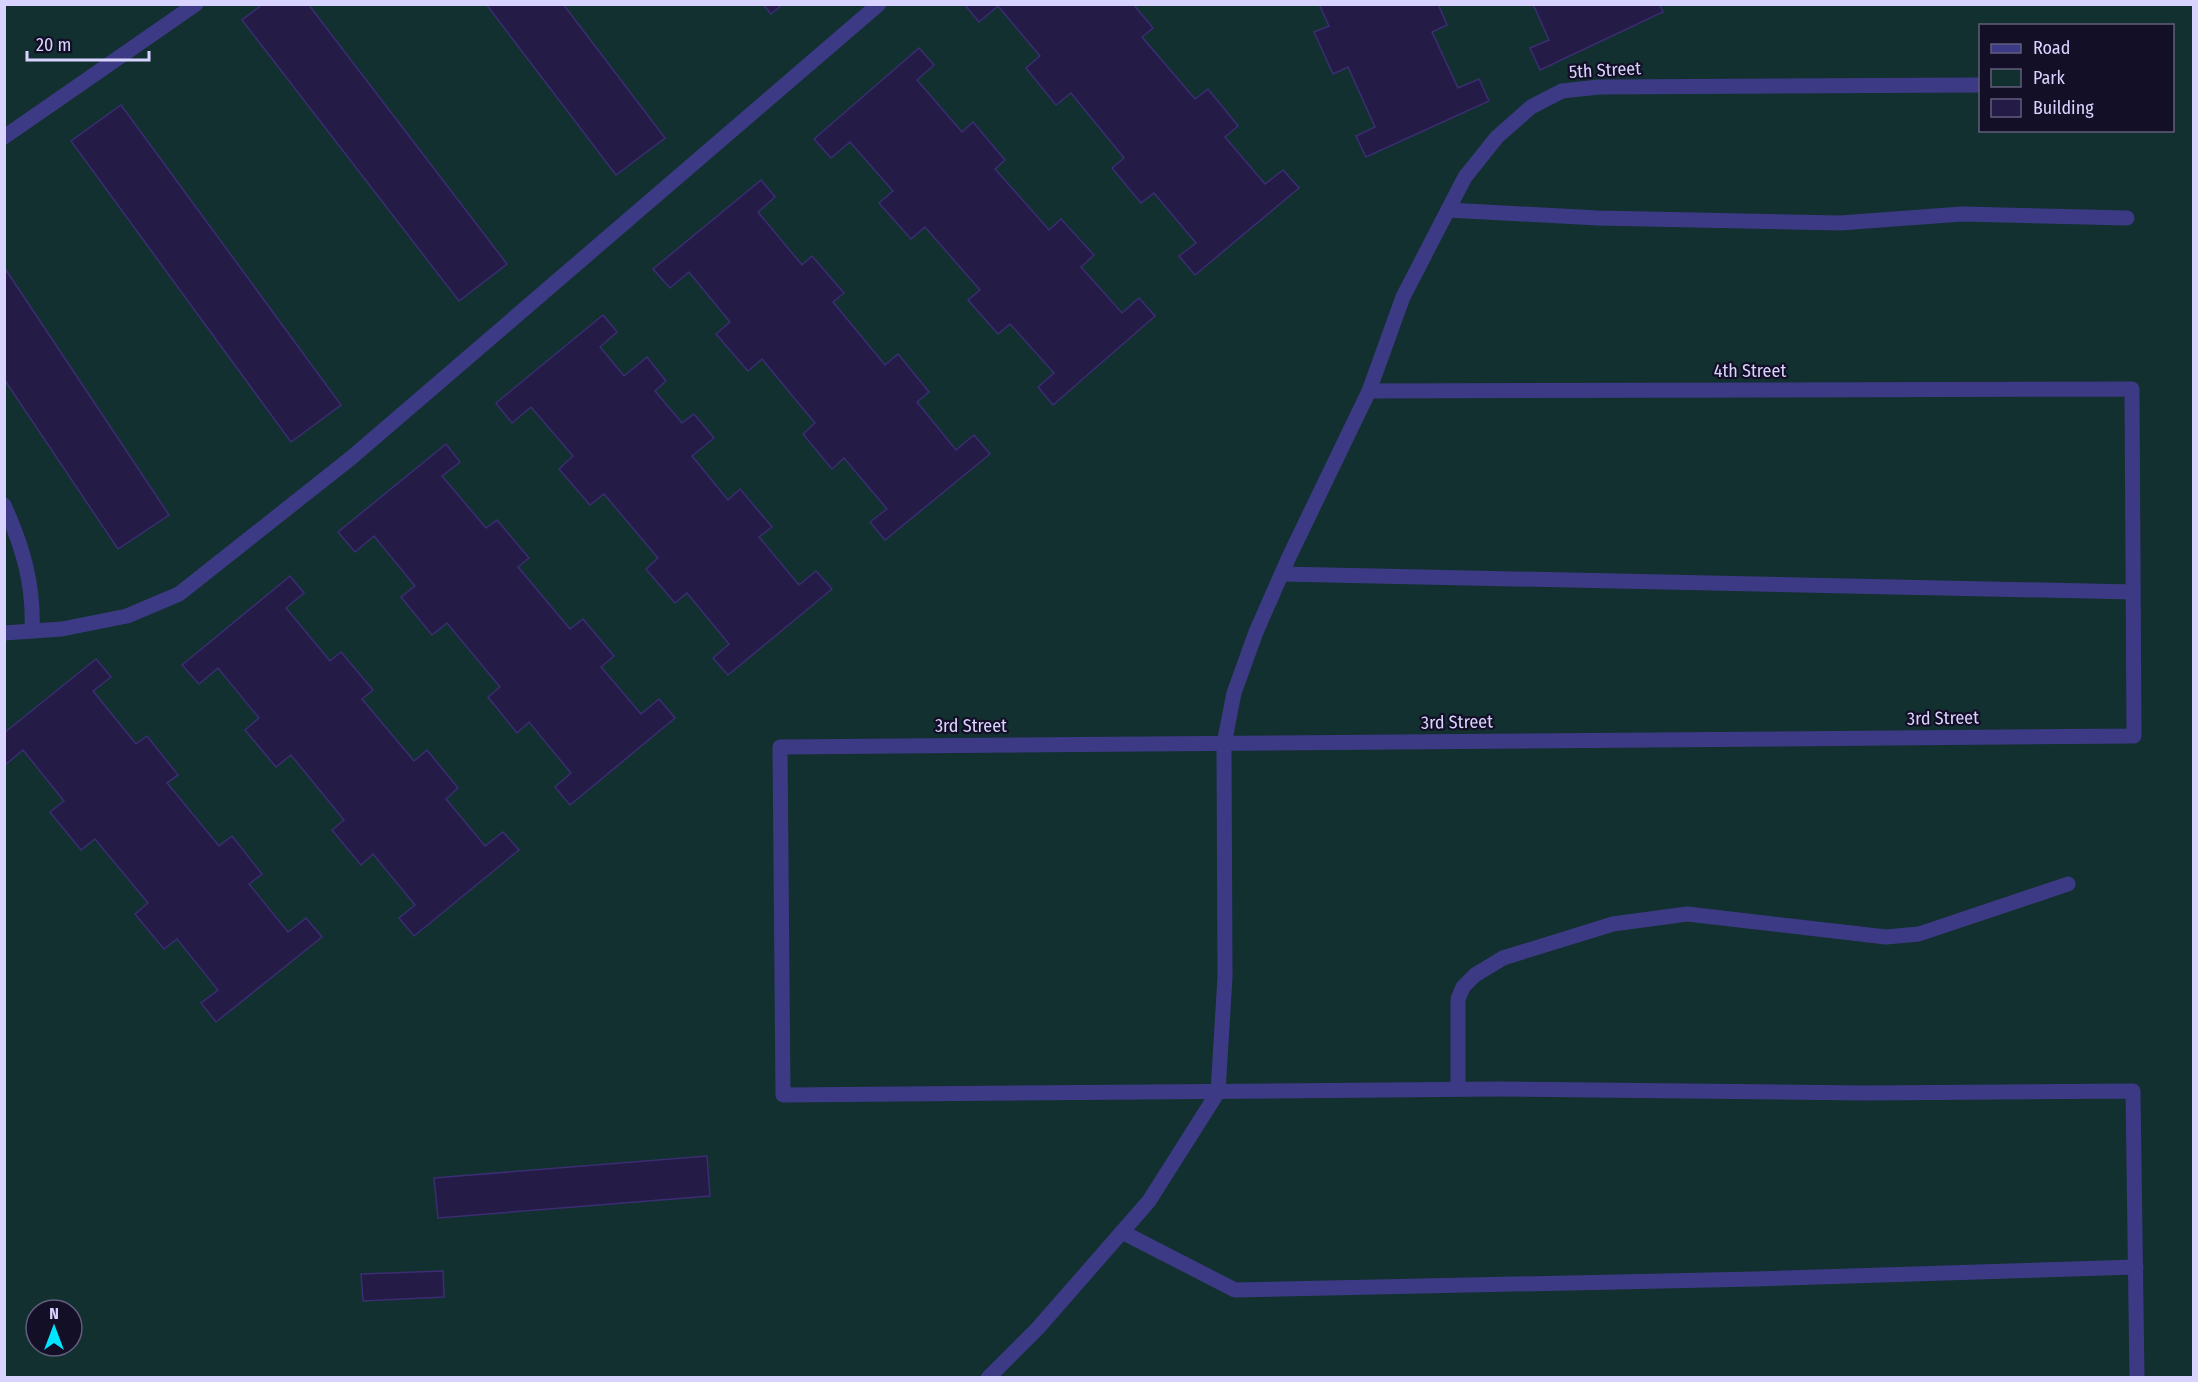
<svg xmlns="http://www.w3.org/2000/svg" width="2198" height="1382" viewBox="0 0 2198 1382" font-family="'Fira Sans Condensed',sans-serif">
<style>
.green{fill:#12302f;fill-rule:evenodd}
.building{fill:#241b47;stroke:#3b2d73;stroke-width:1.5}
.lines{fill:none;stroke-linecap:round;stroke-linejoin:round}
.minor{stroke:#3d3a85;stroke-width:15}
.labels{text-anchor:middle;stroke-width:4.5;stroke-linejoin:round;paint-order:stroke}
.street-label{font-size:18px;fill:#d9d4ff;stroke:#130f26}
</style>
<rect width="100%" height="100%" fill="#130f26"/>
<!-- green -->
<path class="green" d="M5,5H2193V1377L5,1378ZM1980,26H2172V130H1980ZM36,1310H72V1346H36Z"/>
<!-- building -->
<g class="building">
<polygon points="263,4 308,4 507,264 459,301 242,20"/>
<polygon points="486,4 563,4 665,138 616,175"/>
<polygon points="763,4 783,4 771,14"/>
<polygon points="964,4 1133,4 1153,28 1142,37 1195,99 1208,89 1238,126 1225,137 1265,184 1283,170 1299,188 1195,275 1179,256 1196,243 1154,193 1141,203 1112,168 1124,158 1071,93 1056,105 1026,68 1040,56 998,6 979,22"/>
<polygon points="1319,4 1438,4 1447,25 1432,32 1458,88 1479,79 1489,101 1366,157 1356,136 1375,127 1348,67 1333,74 1314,32 1329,26"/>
<polygon points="1533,4 1659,4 1663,12 1540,70 1530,48 1549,40"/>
<polygon points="919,48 934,65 917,80 962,132 973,122 1005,160 995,169 1049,230 1061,219 1094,255 1081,267 1122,313 1139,298 1155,316 1053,405 1038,387 1054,373 1010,324 998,334 968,300 980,290 925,227 911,239 879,203 893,191 850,142 831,158 814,139"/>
<polygon points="121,105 341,405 291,442 71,141"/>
<polygon points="761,180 775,197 758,212 802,265 812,256 844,293 833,302 885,365 898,354 929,392 917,402 956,450 974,435 990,454 885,540 870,522 887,509 844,458 832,469 803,434 815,423 762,359 748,371 716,334 730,322 689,272 670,288 653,269"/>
<polygon points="4,267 169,515 118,549 4,379"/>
<polygon points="603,315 617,332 600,347 624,376 647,357 666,381 655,391 682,423 694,414 714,438 692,456 728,500 740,489 772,527 759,537 799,585 816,571 832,589 728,675 713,658 729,644 687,593 675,603 646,569 658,558 604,494 590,505 559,469 573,456 531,407 512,423 496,403"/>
<polygon points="446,444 460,462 442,476 486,528 497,520 529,558 518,567 570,629 583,619 614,656 601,667 641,714 659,699 675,718 570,805 555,787 571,773 529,722 517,733 488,697 500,687 447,623 432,635 401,597 415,586 374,536 355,552 338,532"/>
<polygon points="290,576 304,593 286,608 330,661 341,652 373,690 362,699 414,761 427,750 458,788 446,799 485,846 503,832 519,850 414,936 399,918 415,905 373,854 361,865 332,830 344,820 291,755 276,767 245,730 259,718 218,668 199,684 182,665"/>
<polygon points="96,659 111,677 93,691 136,744 147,736 178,775 167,783 219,846 232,836 262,874 249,884 288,932 306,918 322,937 216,1022 201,1003 218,990 177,939 164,949 135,914 148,903 95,839 81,850 50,812 64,801 23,750 4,766 4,733"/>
<polygon points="707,1156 710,1196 438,1218 434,1178"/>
<polygon points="443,1271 444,1297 363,1301 361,1274"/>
</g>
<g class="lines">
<!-- minor -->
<g class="minor">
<polyline points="4,137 196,4"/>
<polyline points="1448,210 1598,218 1840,223 1962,214 2127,218"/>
<polyline points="1369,391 2132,389 2134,736 780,747 783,1095 1499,1089 1865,1093 2133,1091 2137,1378"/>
<path d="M4,505C23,547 34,585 32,631"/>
<polyline points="1282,574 2133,592"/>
<polyline points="4,633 62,629 127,616 179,594 351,458 879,4"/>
<polyline points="1458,1089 1458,999 1463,987 1475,975 1503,958 1613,924 1687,914 1886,937 1919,934 2068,884"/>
<polyline points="1122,1232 1235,1290 1755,1279 2136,1267"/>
<polyline points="988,1378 1038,1328 1149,1201 1218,1092 1225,977 1224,744 1234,693 1256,632 1289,557 1369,391 1403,297 1465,177 1497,137 1531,107 1562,91 1599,87 1980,85"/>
</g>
</g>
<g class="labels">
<!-- street labels -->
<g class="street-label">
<text transform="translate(1605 70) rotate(-3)" y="6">5th Street</text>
<text x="1750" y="377">4th Street</text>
<text transform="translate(1943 718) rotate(-1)" y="6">3rd Street</text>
<text transform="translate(1457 722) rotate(-1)" y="6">3rd Street</text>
<text x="971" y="732">3rd Street</text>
</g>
</g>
<!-- border -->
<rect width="2198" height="1382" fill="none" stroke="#d9d4ff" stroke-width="12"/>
<!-- legend -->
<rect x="1979" y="24" width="195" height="108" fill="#130f26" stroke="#625e7d" stroke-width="1.5"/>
<rect x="1991" y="44" width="30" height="9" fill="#3d3a85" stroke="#625e7d" stroke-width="1.5"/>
<text x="2033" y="54" font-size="18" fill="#d9d4ff">Road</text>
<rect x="1991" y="69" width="30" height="18" fill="#12302f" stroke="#625e7d" stroke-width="1.5"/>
<text x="2033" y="84" font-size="18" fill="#d9d4ff">Park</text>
<rect x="1991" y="99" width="30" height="18" fill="#241b47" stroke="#625e7d" stroke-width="1.5"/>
<text x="2033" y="114" font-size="18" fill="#d9d4ff">Building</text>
<!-- north arrow -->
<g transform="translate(54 1328)"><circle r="28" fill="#130f26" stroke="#625e7d" stroke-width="1.5"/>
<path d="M0-4.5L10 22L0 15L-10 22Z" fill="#00e5ff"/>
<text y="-9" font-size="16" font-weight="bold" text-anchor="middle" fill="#d9d4ff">N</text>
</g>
<!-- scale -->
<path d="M27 51v9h122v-9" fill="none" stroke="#d9d4ff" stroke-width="3"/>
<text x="36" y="51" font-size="18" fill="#d9d4ff" stroke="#130f26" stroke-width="4.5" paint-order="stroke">20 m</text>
</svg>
